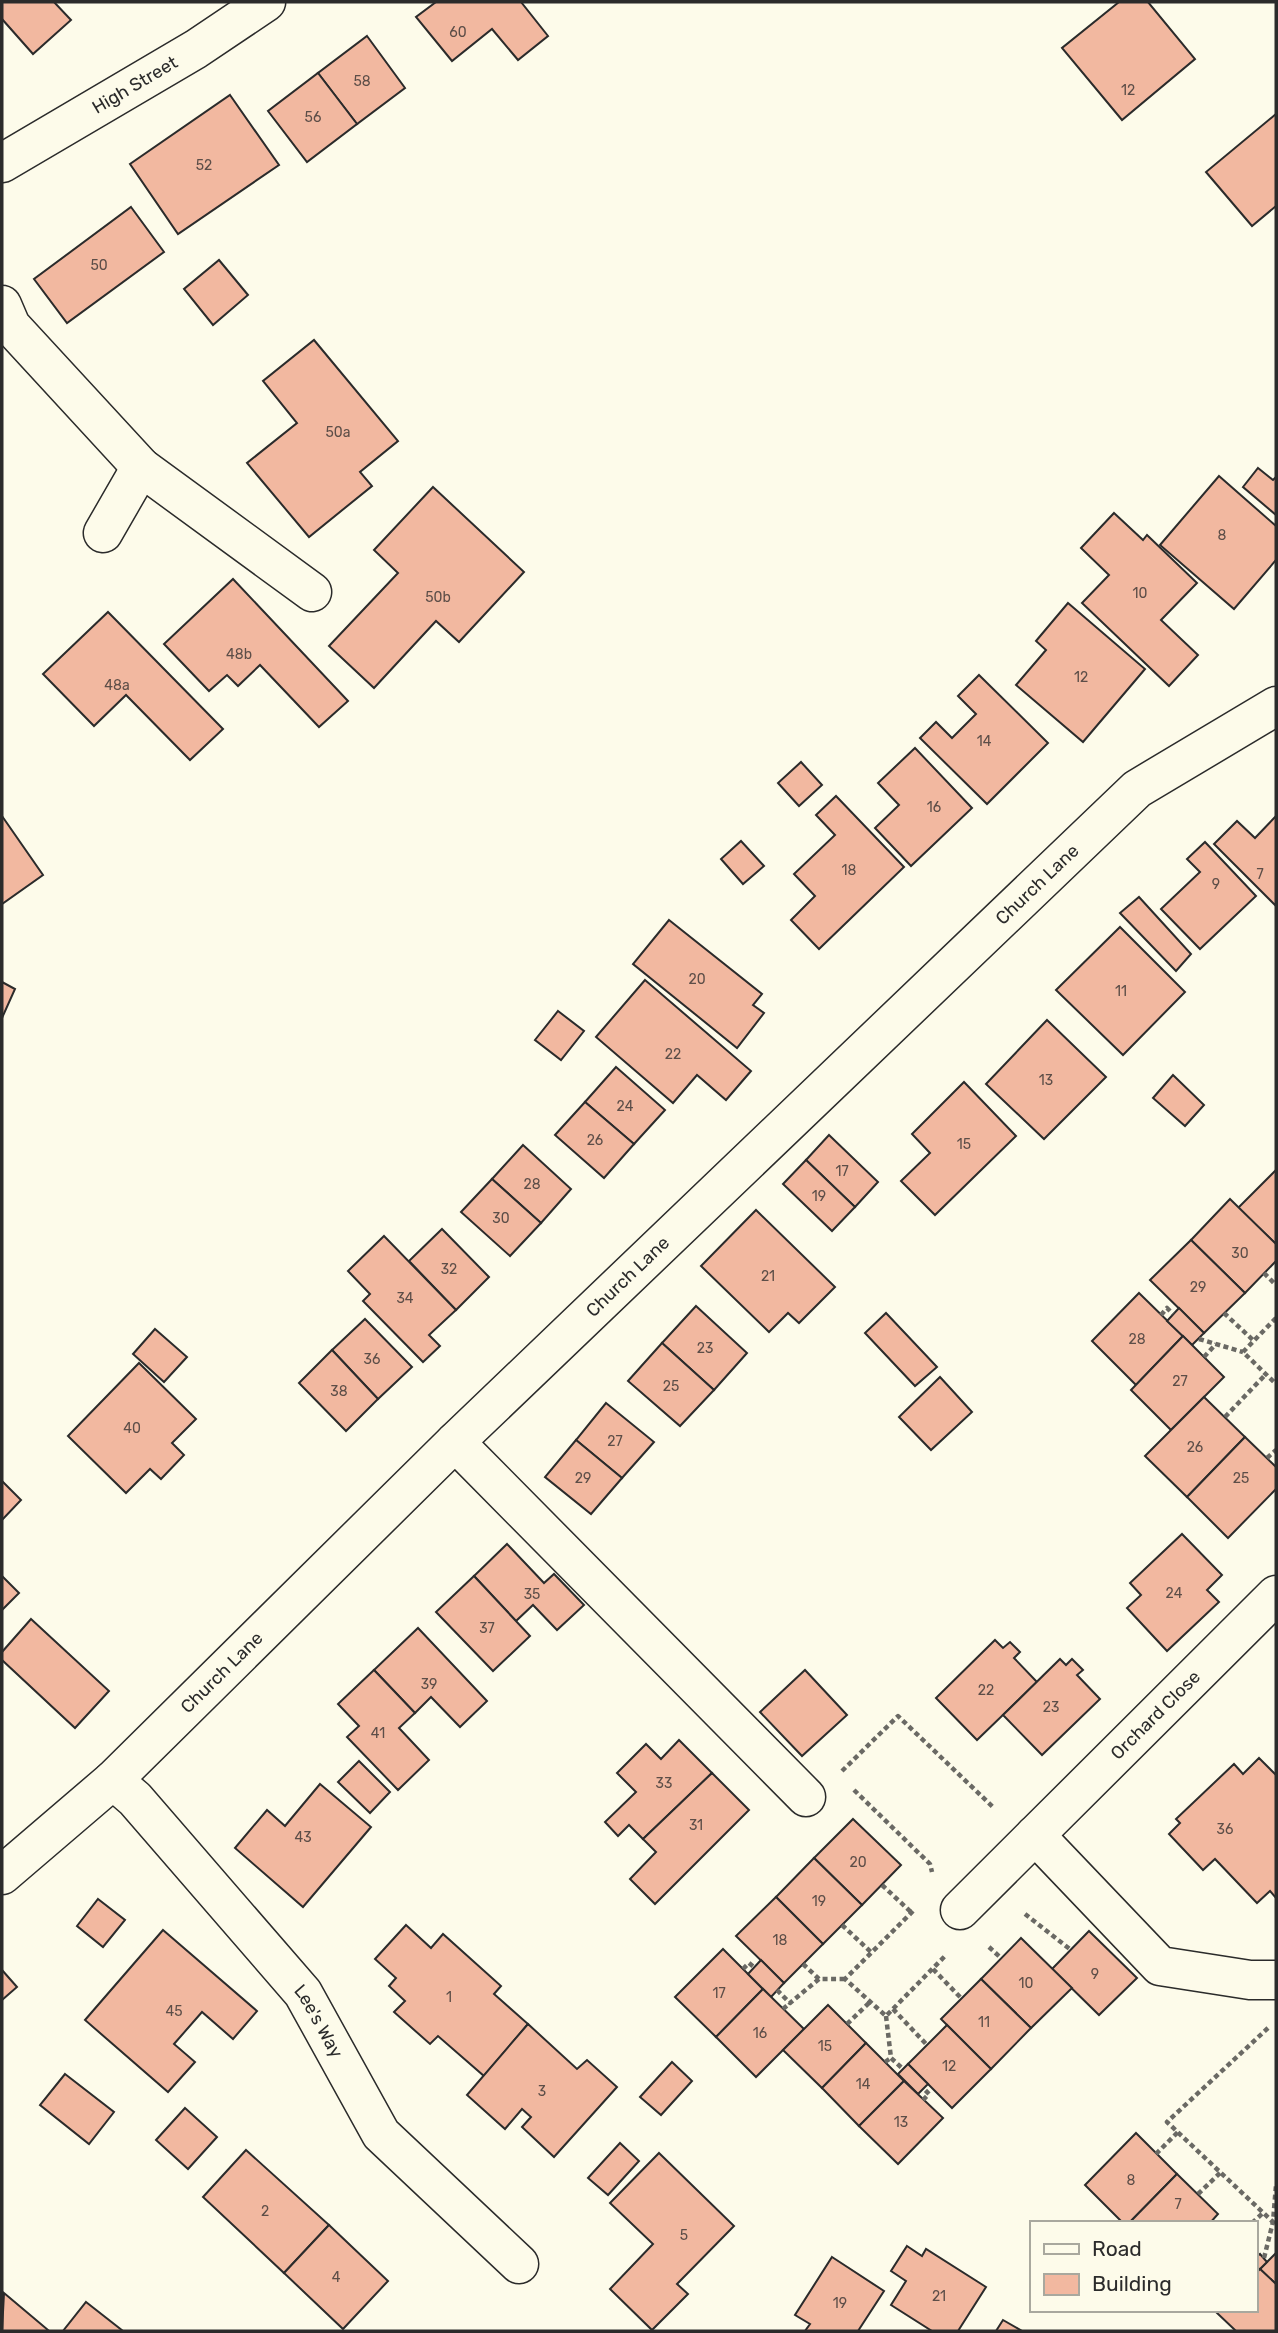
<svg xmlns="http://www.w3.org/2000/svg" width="1278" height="2333" viewBox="0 0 1278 2333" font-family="Rubik,sans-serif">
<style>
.building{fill:#f2b8a0;stroke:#2b2b2b;stroke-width:2}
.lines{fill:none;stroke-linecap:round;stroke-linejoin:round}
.minor-casing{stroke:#2b2b2b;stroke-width:41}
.path{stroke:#6a6964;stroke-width:4.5;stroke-dasharray:5 3.5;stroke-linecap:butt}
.minor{stroke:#fdfbea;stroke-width:38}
.labels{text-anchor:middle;stroke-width:5;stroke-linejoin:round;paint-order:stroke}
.number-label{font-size:14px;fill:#5d4e48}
.street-label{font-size:18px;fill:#2b2b2b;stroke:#fdfbea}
</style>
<rect width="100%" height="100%" fill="#fdfbea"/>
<!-- building -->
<g class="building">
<polygon points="2,2 54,2 71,20 33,54 2,19"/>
<polygon points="436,2 521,2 548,36 518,60 492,29 452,61 416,17"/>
<polygon points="1119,2 1148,2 1195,59 1122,120 1062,48"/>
<polygon points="367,36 405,88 357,124 318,73"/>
<polygon points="318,73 357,124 307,162 268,111"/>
<polygon points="230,95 279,165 178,234 130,164"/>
<polygon points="1276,114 1276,206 1252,226 1206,172"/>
<polygon points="131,207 164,252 67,323 34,279"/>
<polygon points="219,260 248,295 213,325 184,289"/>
<polygon points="314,340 398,441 360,472 372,486 309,537 247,463 297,423 263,381"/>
<polygon points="1258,468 1273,480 1276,477 1276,515 1243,487"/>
<polygon points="1219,476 1276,526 1276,560 1234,609 1160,545"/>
<polygon points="433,487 524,572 459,642 436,621 374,688 329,646 398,573 374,550"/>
<polygon points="1114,513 1143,540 1147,535 1197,583 1161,620 1198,655 1169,686 1082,603 1109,575 1081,548"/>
<polygon points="233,579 348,701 319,727 260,665 238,686 227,675 209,691 164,644"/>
<polygon points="1068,603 1145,669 1083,742 1016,685 1046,650 1036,641"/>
<polygon points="108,612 223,729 190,760 126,695 94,726 43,674"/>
<polygon points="979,675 1048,743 987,804 920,738 936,722 952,738 976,714 958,696"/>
<polygon points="915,748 972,808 911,866 875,828 899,805 878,783"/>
<polygon points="801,762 822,785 799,806 778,783"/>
<polygon points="836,796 904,867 819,949 791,920 815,896 794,874 835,835 816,815"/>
<polygon points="2,816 43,875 2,904"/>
<polygon points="1276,816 1276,903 1275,905 1214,844 1237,821 1255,838"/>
<polygon points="741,841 764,866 743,884 721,859"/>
<polygon points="1205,842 1256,896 1200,949 1161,909 1200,872 1187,859"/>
<polygon points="1139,897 1191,954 1176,971 1120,913"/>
<polygon points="669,920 762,994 753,1005 764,1013 737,1048 633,964"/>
<polygon points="1120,927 1185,992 1123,1055 1056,990"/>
<polygon points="645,980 751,1071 726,1100 697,1075 673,1103 596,1037"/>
<polygon points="2,982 15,989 2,1018"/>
<polygon points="558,1011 584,1031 561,1060 535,1040"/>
<polygon points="1047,1020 1106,1077 1044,1139 986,1084"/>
<polygon points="616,1067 665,1110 634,1144 585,1102"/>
<polygon points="1173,1075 1204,1105 1185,1126 1153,1098"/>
<polygon points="964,1082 1016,1136 935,1215 901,1181 930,1153 912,1134"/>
<polygon points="585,1102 634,1144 604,1178 555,1135"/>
<polygon points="829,1135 878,1182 855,1207 806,1160"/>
<polygon points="523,1145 571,1189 541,1223 492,1179"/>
<polygon points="806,1160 855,1207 832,1231 783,1184"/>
<polygon points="1276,1170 1276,1244 1238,1208"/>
<polygon points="492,1179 541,1223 510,1256 461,1212"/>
<polygon points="1230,1199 1276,1244 1276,1261 1245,1293 1191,1240"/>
<polygon points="756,1210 835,1287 799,1323 788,1313 769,1332 701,1266"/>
<polygon points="442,1229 489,1277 456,1310 409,1261"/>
<polygon points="384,1236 456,1310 429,1335 440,1346 423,1362 363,1301 370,1294 348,1271"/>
<polygon points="1191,1240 1245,1293 1204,1333 1150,1280"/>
<polygon points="1139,1293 1183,1336 1136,1385 1092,1341"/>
<polygon points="696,1306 747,1353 714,1390 662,1343"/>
<polygon points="1179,1308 1204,1333 1192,1345 1167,1321"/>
<polygon points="886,1313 937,1367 915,1386 865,1333"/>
<polygon points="365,1319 412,1367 378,1399 332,1350"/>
<polygon points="155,1329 187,1357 164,1382 133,1354"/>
<polygon points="1183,1336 1224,1377 1171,1430 1131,1390"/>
<polygon points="662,1343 714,1390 680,1426 628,1381"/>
<polygon points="332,1350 378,1399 346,1431 299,1383"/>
<polygon points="139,1363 196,1419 172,1443 184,1455 161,1479 150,1469 126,1493 68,1436"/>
<polygon points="940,1377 972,1412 931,1450 899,1417"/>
<polygon points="1204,1397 1245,1437 1187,1497 1145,1456"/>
<polygon points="606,1403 654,1442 622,1478 576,1440"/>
<polygon points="1245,1437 1276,1467 1276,1489 1228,1538 1187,1497"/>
<polygon points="576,1440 622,1478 591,1514 545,1477"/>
<polygon points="2,1481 21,1500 2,1520"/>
<polygon points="1182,1534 1222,1575 1207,1590 1219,1602 1167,1651 1127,1608 1141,1595 1130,1583"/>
<polygon points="507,1544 544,1583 554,1574 584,1605 557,1630 533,1605 516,1621 474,1576"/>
<polygon points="2,1576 19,1593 2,1610"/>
<polygon points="474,1576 530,1636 493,1671 436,1612"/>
<polygon points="31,1619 109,1691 75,1728 2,1660 2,1652"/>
<polygon points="418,1628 487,1701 460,1727 431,1697 415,1713 374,1670"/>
<polygon points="995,1640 1003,1648 1010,1642 1020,1652 1014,1658 1037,1682 977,1740 936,1698"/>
<polygon points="1060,1659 1066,1665 1072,1659 1083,1670 1077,1675 1100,1699 1042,1755 1003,1715"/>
<polygon points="374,1670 415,1713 399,1728 429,1760 398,1790 347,1737 359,1726 338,1704"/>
<polygon points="805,1670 847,1715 802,1756 760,1712"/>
<polygon points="679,1740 712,1773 643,1839 629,1825 618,1836 605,1822 636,1792 617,1773 646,1744 661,1759"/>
<polygon points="1259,1758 1276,1775 1276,1898 1270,1891 1257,1903 1215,1859 1203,1870 1169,1834 1180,1823 1176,1819 1234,1764 1243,1774"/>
<polygon points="359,1761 390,1792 370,1813 338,1782"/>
<polygon points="712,1773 749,1810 655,1904 630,1879 656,1852 643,1839"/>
<polygon points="320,1784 371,1827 303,1907 235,1848 267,1810 285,1826"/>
<polygon points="853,1819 901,1865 862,1905 814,1858"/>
<polygon points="814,1858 862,1905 823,1944 776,1897"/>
<polygon points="776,1897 823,1944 784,1983 736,1936"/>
<polygon points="98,1899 125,1920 103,1947 77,1926"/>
<polygon points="406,1925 431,1948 443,1934 501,1986 494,1994 528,2024 484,2076 438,2036 430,2044 394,2012 405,2001 389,1986 396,1978 375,1959"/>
<polygon points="163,1930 257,2011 233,2039 202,2012 174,2044 195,2062 168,2092 85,2020"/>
<polygon points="1089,1931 1137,1978 1099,2015 1052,1969"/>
<polygon points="1021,1938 1072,1988 1031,2028 981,1979"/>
<polygon points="723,1949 763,1989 716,2037 675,1997"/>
<polygon points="761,1960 784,1983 771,1997 748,1974"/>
<polygon points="2,1970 17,1987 2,2000"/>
<polygon points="981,1979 1031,2028 991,2069 941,2019"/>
<polygon points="763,1989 804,2029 756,2077 716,2037"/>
<polygon points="828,2005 866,2043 822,2088 783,2050"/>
<polygon points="528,2024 577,2069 587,2060 617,2087 554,2157 522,2127 531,2117 522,2109 505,2129 467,2095"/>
<polygon points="947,2025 991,2069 952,2108 908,2064"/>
<polygon points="866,2043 904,2081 859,2126 822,2088"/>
<polygon points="672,2062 692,2081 661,2115 640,2097"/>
<polygon points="908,2064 928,2084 918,2094 898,2074"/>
<polygon points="65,2074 114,2112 89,2144 40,2105"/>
<polygon points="904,2081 943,2118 898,2164 859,2126"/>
<polygon points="185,2108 217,2137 188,2169 156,2140"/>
<polygon points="1136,2133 1177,2174 1129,2223 1123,2223 1085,2185"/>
<polygon points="620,2143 639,2161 608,2195 588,2178"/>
<polygon points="246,2150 329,2225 284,2273 203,2197"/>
<polygon points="659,2153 734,2226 677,2284 688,2294 652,2330 610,2289 653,2244 610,2203"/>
<polygon points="1177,2174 1218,2214 1210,2223 1129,2223"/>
<polygon points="329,2225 388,2281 343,2329 284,2273"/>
<polygon points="907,2246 922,2256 926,2249 986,2287 958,2331 932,2331 891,2305 906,2281 891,2271"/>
<polygon points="1276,2253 1276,2284 1260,2269"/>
<polygon points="1260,2254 1267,2262 1255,2274 1255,2258"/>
<polygon points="832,2257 884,2291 858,2331 805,2331 810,2324 795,2315"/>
<polygon points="1260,2269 1276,2284 1276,2331 1236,2331 1217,2313 1220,2310 1255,2310 1255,2274"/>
<polygon points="4,2293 48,2330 46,2331 2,2331"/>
<polygon points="86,2302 123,2331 63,2331"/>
<polygon points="1003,2320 1022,2331 996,2331"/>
</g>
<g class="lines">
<!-- minor casing -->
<g class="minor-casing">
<g id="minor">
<path id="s1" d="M2,163L196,49L266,2"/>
<polyline points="2,305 11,326 141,467 312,592"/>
<polyline points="103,533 141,467"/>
<polyline points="455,1442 806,1797"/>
<path id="s2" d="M113,1780L135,1799L303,1993L381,2134L519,2264"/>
<polyline points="1035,1835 1160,1966 1250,1980 1276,1980"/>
<path id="s3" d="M2,1875L113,1780L455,1442L1137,789L1276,706"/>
<path id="s4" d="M960,1910L1276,1595"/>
</g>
</g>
<!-- path -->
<g class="path">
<polyline points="1264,1273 1276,1285"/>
<polyline points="1224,1313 1254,1341"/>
<polyline points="1161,1315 1167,1308 1173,1314"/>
<polyline points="1276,1318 1243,1352 1276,1384"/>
<polyline points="1199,1339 1243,1352"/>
<polyline points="1204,1357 1216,1344"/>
<polyline points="1225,1417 1266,1374"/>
<polyline points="1267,1458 1276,1450"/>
<polyline points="842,1771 898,1716 994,1808"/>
<polyline points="854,1790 930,1864 932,1872"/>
<polyline points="882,1885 912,1913"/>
<polyline points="913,1911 845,1979 886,2016 946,1955"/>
<polyline points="1025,1914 1071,1950"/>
<polyline points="842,1925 872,1953"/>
<polyline points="989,1947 1001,1958"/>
<polyline points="803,1964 819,1979 845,1979"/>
<polyline points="743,1969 749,1963 754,1967"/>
<polyline points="933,1969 961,1998"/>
<polyline points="777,1990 790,2003 819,1979"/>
<polyline points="783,2009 790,2003"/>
<polyline points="893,2009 927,2045"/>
<polyline points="886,2016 891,2058 903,2069"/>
<polyline points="847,2024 870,2002"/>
<polyline points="1268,2028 1167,2122 1273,2222 1276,2185"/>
<polyline points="885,2062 891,2058"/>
<polyline points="923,2100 929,2094 924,2089"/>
<polyline points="1156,2154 1178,2132"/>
<polyline points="1198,2194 1220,2173"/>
<polyline points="1252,2223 1263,2213"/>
<polyline points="1264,2258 1273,2222"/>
</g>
<!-- minor -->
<use href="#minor" class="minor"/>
</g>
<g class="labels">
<!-- number labels -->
<g class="number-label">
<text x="458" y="37">60</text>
<text x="362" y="86">58</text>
<text x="1128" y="95">12</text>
<text x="313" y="122">56</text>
<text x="204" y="170">52</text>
<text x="99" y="270">50</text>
<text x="338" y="437">50a</text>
<text x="1222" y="540">8</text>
<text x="1140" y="598">10</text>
<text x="438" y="602">50b</text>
<text x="239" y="659">48b</text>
<text x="1081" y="682">12</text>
<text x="117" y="690">48a</text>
<text x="984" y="746">14</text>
<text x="934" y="812">16</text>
<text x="849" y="875">18</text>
<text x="1260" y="879">7</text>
<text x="1216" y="889">9</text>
<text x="697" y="984">20</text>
<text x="1121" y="996">11</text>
<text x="673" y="1059">22</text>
<text x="1046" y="1085">13</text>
<text x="625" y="1111">24</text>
<text x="595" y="1145">26</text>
<text x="964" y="1149">15</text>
<text x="842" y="1176">17</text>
<text x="532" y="1189">28</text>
<text x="819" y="1201">19</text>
<text x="501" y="1223">30</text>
<text x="1240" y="1258">30</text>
<text x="449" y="1274">32</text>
<text x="768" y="1281">21</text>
<text x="1198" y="1292">29</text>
<text x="405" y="1303">34</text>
<text x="1137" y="1344">28</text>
<text x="705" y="1353">23</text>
<text x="372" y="1364">36</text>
<text x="1180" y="1386">27</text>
<text x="671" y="1391">25</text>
<text x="339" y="1396">38</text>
<text x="132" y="1433">40</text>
<text x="615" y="1446">27</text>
<text x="1195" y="1452">26</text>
<text x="583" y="1483">29</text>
<text x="1241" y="1483">25</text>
<text x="1174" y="1598">24</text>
<text x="532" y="1599">35</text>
<text x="487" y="1633">37</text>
<text x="429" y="1689">39</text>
<text x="986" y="1695">22</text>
<text x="1051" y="1712">23</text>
<text x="378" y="1738">41</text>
<text x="664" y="1788">33</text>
<text x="696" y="1830">31</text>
<text x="1225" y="1834">36</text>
<text x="303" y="1842">43</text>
<text x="858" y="1867">20</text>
<text x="819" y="1906">19</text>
<text x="780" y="1945">18</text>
<text x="1095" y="1979">9</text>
<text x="1026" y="1988">10</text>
<text x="719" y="1998">17</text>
<text x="449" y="2002">1</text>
<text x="174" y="2016">45</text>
<text x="984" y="2027">11</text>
<text x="760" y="2038">16</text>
<text x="825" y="2051">15</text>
<text x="949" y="2071">12</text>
<text x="863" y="2089">14</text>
<text x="542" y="2096">3</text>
<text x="901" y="2127">13</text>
<text x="1131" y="2185">8</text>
<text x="1178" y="2209">7</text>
<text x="265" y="2216">2</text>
<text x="684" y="2240">5</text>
<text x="336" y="2282">4</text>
<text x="939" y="2301">21</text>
<text x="840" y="2308">19</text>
</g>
<!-- street labels -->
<g class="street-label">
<text dy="6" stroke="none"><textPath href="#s1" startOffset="154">High Street</textPath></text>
<text dy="6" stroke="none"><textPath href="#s3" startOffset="1433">Church Lane</textPath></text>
<text dy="6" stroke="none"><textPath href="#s3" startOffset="866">Church Lane</textPath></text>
<text dy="6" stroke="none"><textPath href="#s3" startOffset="299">Church Lane</textPath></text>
<text dy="6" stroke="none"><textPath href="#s4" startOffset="276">Orchard Close</textPath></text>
<text dy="6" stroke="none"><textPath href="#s2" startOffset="318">Lee's Way</textPath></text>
</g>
</g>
<!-- border -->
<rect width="1278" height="2333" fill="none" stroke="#2b2b2b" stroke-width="7"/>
<!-- legend -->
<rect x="1030" y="2221" width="228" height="91" fill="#fdfbea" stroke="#a9a89e" stroke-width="2"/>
<rect x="1044" y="2244" width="35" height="10" fill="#fdfbea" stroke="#a9a89e" stroke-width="2"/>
<text x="1092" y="2256" font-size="21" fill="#2b2b2b">Road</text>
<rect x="1044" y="2274" width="35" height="21" fill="#f2b8a0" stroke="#a9a89e" stroke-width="2"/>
<text x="1092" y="2291" font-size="21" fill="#2b2b2b">Building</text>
</svg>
